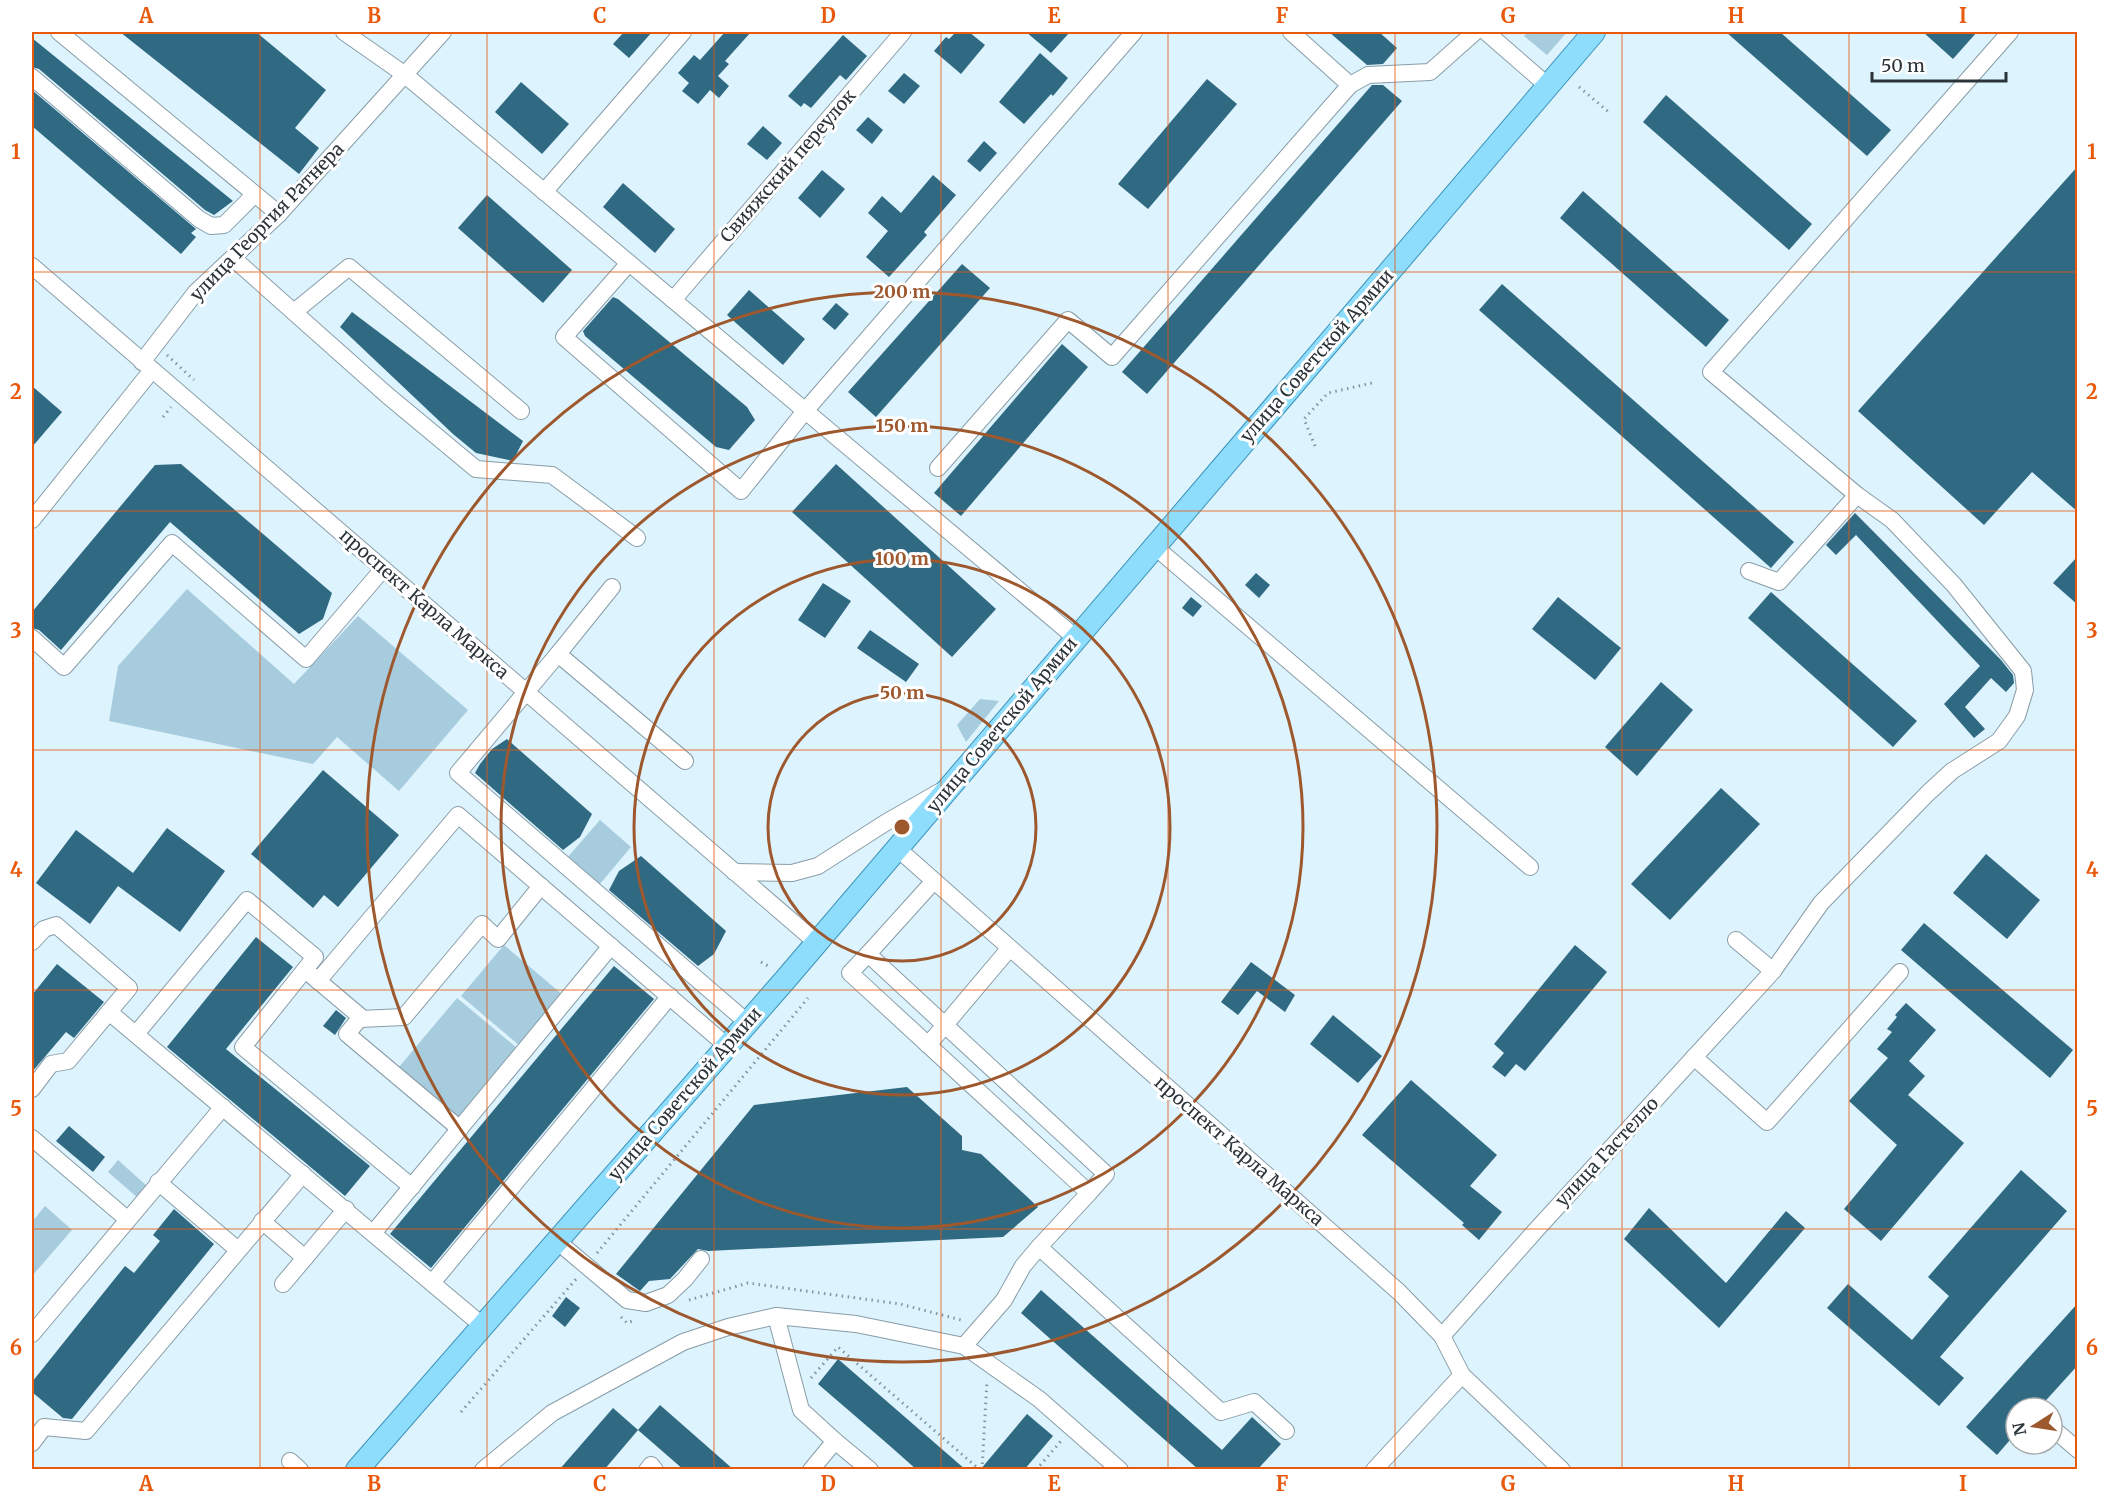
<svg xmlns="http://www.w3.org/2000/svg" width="2109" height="1501" viewBox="0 0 2109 1501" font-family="Merriweather,serif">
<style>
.green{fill:#a7ccde}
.building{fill:#306982}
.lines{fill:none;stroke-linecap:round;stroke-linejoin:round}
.minor-casing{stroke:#889da7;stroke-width:18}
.major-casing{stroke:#3b93b7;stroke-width:24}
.path{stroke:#86959d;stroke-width:3;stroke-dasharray:1.5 4.5;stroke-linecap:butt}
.minor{stroke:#fff;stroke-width:16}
.major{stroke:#8fddfd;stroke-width:22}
.grid{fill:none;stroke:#e8590c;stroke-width:1.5;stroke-opacity:0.55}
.ring{fill:none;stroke:#9e582e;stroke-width:3}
.labels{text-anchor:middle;stroke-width:6;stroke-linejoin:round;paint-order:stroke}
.street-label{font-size:18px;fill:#2b3438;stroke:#fff}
.centre{fill:#9e582e;stroke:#fff;stroke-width:3}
.ring-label{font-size:18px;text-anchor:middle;font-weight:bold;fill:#9e582e;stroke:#fff;stroke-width:6;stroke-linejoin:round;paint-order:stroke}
.neatline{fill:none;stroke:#e8590c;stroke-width:2}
.grid-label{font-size:20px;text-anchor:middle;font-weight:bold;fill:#e8590c}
</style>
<rect width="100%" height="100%" fill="#ddf3fe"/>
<!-- green -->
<g class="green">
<polygon points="1528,32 1567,32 1547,55 1524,36"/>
<polygon points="187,589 294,684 358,616 468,710 399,791 337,737 313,764 109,721 118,666"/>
<polygon points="980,699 999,701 966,742 957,725"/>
<polygon points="600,820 631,847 599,885 567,858"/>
<polygon points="504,945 563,995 520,1046 461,996"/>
<polygon points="457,998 517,1048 459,1117 399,1067"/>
<polygon points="118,1160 148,1187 138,1198 108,1172"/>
<polygon points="45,1206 72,1230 32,1276 32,1222"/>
</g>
<!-- building -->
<g class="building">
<polygon points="120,32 256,32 326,90 295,128 319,148 299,174"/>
<polygon points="624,32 652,32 629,58 613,44"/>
<polygon points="725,32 751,32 725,61 729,64 718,76 729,86 719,98 710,90 698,104 682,91 689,83 678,73 694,55 700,60"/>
<polygon points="956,32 969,32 985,45 961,74 934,51 946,37 949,39"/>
<polygon points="1026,32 1070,32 1051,53"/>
<polygon points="1329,32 1379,32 1397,48 1383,64 1367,65"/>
<polygon points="1726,32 1780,32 1891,130 1867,156"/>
<polygon points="1923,32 1977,32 1953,59"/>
<polygon points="843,35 867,56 846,80 840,75 811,108 804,103 801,107 788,96"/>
<polygon points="32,38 233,201 214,215 205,210 39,69 32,67"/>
<polygon points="1040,53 1068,78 1053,96 1051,94 1024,124 999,102"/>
<polygon points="904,73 920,86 904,104 888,91"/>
<polygon points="1207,79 1237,104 1148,209 1118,184"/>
<polygon points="521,82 569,124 542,154 495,112"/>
<polygon points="1372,85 1383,85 1402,101 1147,394 1122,372"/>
<polygon points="32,90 196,229 191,233 196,237 181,254 32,126"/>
<polygon points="1666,95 1812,224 1789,250 1643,122"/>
<polygon points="868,117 883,130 872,144 856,130"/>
<polygon points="763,126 782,143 767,160 747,144"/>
<polygon points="984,141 997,153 980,172 967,161"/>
<polygon points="2078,166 2078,512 2032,472 1984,525 1858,411"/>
<polygon points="822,170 845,189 820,218 798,198"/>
<polygon points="933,175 956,195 924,232 927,235 889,277 866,257 888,231 868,213 882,196 901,213"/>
<polygon points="623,183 675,229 655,253 603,207"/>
<polygon points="1583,191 1729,320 1706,347 1560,218"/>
<polygon points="487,195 572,270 543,303 458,228"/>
<polygon points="962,264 990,288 876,417 848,392"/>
<polygon points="1502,284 1794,542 1771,568 1479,310"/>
<polygon points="749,290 805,339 783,365 727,315"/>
<polygon points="613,297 618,299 747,407 755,420 729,450 716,447 585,336 583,331"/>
<polygon points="836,303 849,314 835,330 822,319"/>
<polygon points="352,312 523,441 513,461 476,453 453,434 340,327"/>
<polygon points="1062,344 1088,367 961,516 934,493"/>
<polygon points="32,386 62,412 32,447"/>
<polygon points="181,464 332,593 323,619 299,634 170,522 61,650 39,630 32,628 32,612 155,465"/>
<polygon points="836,464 996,609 952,657 792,512"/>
<polygon points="1855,513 2001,660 2013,675 2014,683 2006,692 1991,678 1965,707 1985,729 1974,738 1944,704 1980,666 1856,535 1836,555 1826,545"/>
<polygon points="2078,556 2078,605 2053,583"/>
<polygon points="1256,573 1270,585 1259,598 1245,585"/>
<polygon points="823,583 851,601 825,638 798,620"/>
<polygon points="1771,592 1917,721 1893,747 1748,618"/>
<polygon points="1191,597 1202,606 1193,617 1182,608"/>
<polygon points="1558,597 1621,648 1595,680 1532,629"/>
<polygon points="870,630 919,664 906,682 857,648"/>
<polygon points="1661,682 1693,710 1637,776 1605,747"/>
<polygon points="507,739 592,814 580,837 563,850 475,773 480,764 492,749"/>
<polygon points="323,770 399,835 338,907 324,895 313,908 251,854"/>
<polygon points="1721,788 1760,824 1670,920 1631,884"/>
<polygon points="167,828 225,871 180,932 118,886 90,924 36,883 76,830 133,873"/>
<polygon points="1986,854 2040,900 2007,939 1953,893"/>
<polygon points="641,856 726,931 714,954 698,966 609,890 619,871"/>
<polygon points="1924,923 2073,1050 2050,1078 1901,950"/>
<polygon points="256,937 293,967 226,1049 370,1166 345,1196 167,1047"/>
<polygon points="1575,945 1607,972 1525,1071 1516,1064 1505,1077 1492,1067 1504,1053 1494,1044"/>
<polygon points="1251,962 1295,995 1285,1012 1257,991 1238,1015 1221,1002"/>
<polygon points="57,964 104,1002 74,1038 66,1032 32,1072 32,995"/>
<polygon points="614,966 654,999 431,1268 390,1234"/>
<polygon points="1906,1003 1936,1030 1909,1061 1925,1076 1908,1095 1964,1143 1881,1241 1844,1209 1897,1145 1849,1101 1888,1058 1877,1049 1892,1032 1887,1029 1897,1017 1895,1015"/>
<polygon points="336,1010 346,1018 335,1035 323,1026"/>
<polygon points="1333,1015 1382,1056 1358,1083 1310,1044"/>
<polygon points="1411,1080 1497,1155 1470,1186 1502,1212 1479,1240 1462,1225 1464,1223 1362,1135"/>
<polygon points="907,1087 962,1136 962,1150 981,1154 1038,1207 1003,1237 708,1251 698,1249 670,1279 649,1281 640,1291 616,1274 754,1105"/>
<polygon points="69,1126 105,1157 93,1172 56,1141"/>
<polygon points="2021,1170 2067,1211 1940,1357 1964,1378 1939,1406 1827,1308 1848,1284 1912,1340 1949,1296 1928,1277"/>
<polygon points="1649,1208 1726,1283 1786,1211 1805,1228 1719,1328 1624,1239"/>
<polygon points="174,1209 214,1244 72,1419 63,1418 32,1392 32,1382 125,1266 134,1273 160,1241 153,1235"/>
<polygon points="1041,1290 1222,1450 1252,1417 1281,1444 1257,1470 1199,1470 1021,1313"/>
<polygon points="566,1297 580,1308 565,1327 552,1316"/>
<polygon points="2078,1303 2078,1365 2039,1408 2016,1408 2016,1433 1997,1455 1966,1427"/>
<polygon points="838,1359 966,1470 917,1470 890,1446 818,1384"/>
<polygon points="660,1405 734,1470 684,1470 638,1430"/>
<polygon points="613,1408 638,1430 604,1470 559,1470"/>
<polygon points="1027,1414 1053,1436 1024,1470 980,1470"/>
</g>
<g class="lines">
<!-- minor casing -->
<g class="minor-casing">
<g id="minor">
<polyline points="59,32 279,214"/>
<polyline points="344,32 404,74 1076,638"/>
<polyline points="1291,32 1350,85 1368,75 1430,72 1475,32"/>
<polyline points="1486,32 1548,86"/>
<polyline points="32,77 199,219 211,226 224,225 255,194"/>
<polyline points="544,192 683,32"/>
<polyline points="233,258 387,395 476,469 552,475 637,538"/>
<polyline points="629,263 564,337 741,491 805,411 1134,32"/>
<polyline points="32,266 816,942"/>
<polyline points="673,300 903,32"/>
<polyline points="294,312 349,267 521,411"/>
<polyline points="142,362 196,292 279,214 443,32"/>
<polyline points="938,468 1068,320 1112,357 1350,85"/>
<polyline points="32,520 152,370"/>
<polyline points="1154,546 1530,867"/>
<polyline points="1749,571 1779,582 1857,495 1711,372 2010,32"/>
<polyline points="32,638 64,667 172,543 306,659 383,569"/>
<polyline points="558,654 612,587"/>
<polyline points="685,761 558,654 458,773 748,1023"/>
<polyline points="897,848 1399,1292 1442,1336 1462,1375 1562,1470"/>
<polyline points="734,872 792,873 818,866 885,823 941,791"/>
<polyline points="1736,940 1773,971"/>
<polyline points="32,942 44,929 56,925 129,988 68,1061 51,1064 32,1089"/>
<polyline points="868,954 933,882"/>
<polyline points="310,974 361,1017 347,1034 460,1129"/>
<polyline points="318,981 458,815 727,1046"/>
<polyline points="109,1012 483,1326"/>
<polyline points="360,1019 404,1017 482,924 498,939 541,886"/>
<polyline points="136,1034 247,900 315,957 243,1047 412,1187"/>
<polyline points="928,1045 1009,949"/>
<polyline points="1694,1057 1767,1122 1900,972"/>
<polyline points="32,1138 127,1219"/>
<polyline points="158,1182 238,1250"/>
<polyline points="262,1221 305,1258"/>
<polyline points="374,1232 611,946"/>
<polyline points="557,1241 627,1300 646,1303 668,1295 685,1279 701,1259"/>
<polyline points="1039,1247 1221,1412 1254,1402 1286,1431"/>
<polyline points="432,1283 670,996"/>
<polyline points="283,1284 346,1209"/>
<polyline points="776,1316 801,1410 835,1441 811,1470"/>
<polyline points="32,1334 223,1107"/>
<polyline points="1442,1336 1537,1229 1773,971 1821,903 1928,793 1952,771 1999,741 2017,716 2025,690 2023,671 1954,585 1892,520 1857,495"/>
<polyline points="964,1346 1004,1300 1023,1266 1039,1247 1089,1193 850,973 868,954 1106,1174 1089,1193"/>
<polyline points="2057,1432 2078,1450"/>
<polyline points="835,1441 870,1470"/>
<polyline points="32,1443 44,1427 86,1431 303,1174"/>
<polyline points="290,1461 300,1470"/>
<polyline points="483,1470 552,1413 683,1342 728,1327 776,1316 856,1324 964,1346 1039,1399 1120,1470"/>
<polyline points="647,1470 651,1465 655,1470"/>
<polyline points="1374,1470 1462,1375"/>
</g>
</g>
<!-- major casing -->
<g class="major-casing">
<polyline id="major" points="357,1470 785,980 1594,32"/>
</g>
<!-- path -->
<g class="path">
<polyline points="1579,87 1611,114"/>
<polyline points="32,309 34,307"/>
<polyline points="167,355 194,380"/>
<polyline points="163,417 171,407"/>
<polyline points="1315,446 1304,419 1328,393 1372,383"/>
<polyline points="761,962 770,967"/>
<polyline points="597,1253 808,998"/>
<polyline points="689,1300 748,1283 900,1304 965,1321"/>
<polyline points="621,1317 627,1323 635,1320"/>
<polyline points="811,1378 838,1347 980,1470"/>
<polyline points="461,1412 577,1278"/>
<polyline points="982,1470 987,1381"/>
<polyline points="1036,1470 1061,1441"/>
</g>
<!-- minor -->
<use href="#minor" class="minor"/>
<!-- major -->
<use href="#major" class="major"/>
</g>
<!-- grid -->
<path class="grid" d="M260,32V1470M487,32V1470M714,32V1470M941,32V1470M1168,32V1470M1395,32V1470M1622,32V1470M1849,32V1470M32,272H2078M32,511H2078M32,750H2078M32,990H2078M32,1229H2078"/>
<!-- distance rings -->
<g class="ring">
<circle cx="902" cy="827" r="134"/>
<circle cx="902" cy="827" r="268"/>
<circle cx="902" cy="827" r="401"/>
<circle cx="902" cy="827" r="535"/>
</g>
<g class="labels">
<!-- street labels -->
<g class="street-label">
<text transform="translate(788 166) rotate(-49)" y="6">Свияжский переулок</text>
<text transform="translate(267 222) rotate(-46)" y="6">улица Георгия Ратнера</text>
<text transform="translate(1317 356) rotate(-49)" y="6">улица Советской Армии</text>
<text transform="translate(424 604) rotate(41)" y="6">проспект Карла Маркса</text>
<text transform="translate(1002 725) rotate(-50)" y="6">улица Советской Армии</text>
<text transform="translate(685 1094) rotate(-49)" y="6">улица Советской Армии</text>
<text transform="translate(1239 1151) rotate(41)" y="6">проспект Карла Маркса</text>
<text transform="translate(1607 1152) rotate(-47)" y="6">улица Гастелло</text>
</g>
</g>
<circle cx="902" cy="827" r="9" class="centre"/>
<g class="ring-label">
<text x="902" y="298">200 m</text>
<text x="902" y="432">150 m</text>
<text x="902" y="565">100 m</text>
<text x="902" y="699">50 m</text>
</g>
<!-- border -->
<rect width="2109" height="1501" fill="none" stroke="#ffffff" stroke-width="66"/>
<!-- north arrow -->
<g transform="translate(2034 1426) rotate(258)"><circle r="28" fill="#ffffff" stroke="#aaaeaf" stroke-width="1.5"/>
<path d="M0-4.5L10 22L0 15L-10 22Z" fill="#9e582e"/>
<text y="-9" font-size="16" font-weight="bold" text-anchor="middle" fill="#2b3438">N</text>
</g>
<!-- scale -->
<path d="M1872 72v9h134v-9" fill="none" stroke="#2b3438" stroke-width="3"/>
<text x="1881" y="72" font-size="18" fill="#2b3438" stroke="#ffffff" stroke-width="4.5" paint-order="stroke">50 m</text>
<rect x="33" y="33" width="2043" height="1435" class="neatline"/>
<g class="grid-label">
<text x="146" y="23">A</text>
<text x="374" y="23">B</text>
<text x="600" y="23">C</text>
<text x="828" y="23">D</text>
<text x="1054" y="23">E</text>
<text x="1282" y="23">F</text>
<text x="1508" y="23">G</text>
<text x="1736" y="23">H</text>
<text x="1963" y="23">I</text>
<text x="16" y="159">1</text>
<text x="2092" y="159">1</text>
<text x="16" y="399">2</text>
<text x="2092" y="399">2</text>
<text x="16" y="638">3</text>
<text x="2092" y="638">3</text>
<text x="16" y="877">4</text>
<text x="2092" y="877">4</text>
<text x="16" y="1116">5</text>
<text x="2092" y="1116">5</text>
<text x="16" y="1355">6</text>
<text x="2092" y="1355">6</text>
<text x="146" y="1491">A</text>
<text x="374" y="1491">B</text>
<text x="600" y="1491">C</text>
<text x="828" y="1491">D</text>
<text x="1054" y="1491">E</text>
<text x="1282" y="1491">F</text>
<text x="1508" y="1491">G</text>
<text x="1736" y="1491">H</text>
<text x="1963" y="1491">I</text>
</g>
</svg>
